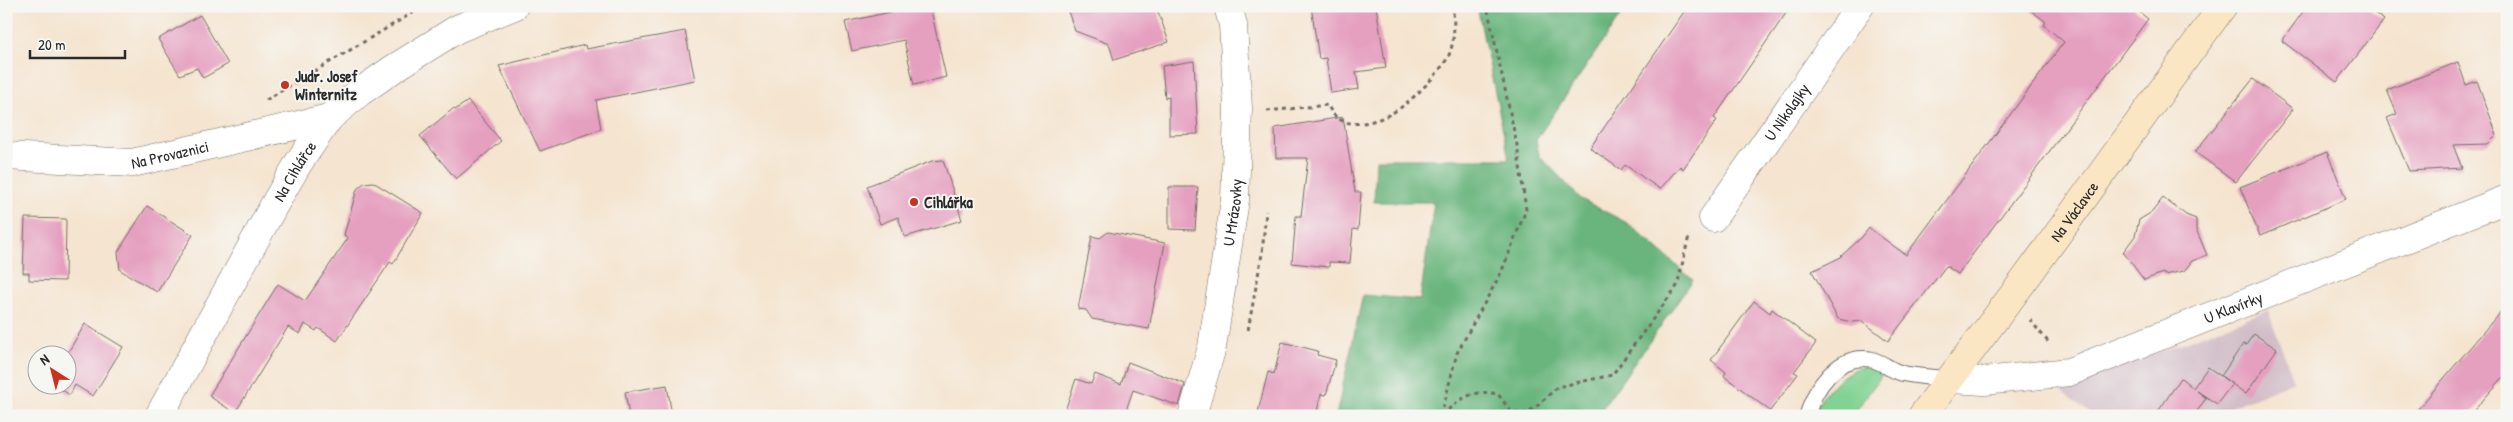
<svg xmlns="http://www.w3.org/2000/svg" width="2513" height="422" viewBox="0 0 2513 422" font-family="'Patrick Hand',sans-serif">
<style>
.industrial{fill:#d2bdc8}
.green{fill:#82d393;stroke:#567f5f}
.forest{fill:#69b57d;stroke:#4a7054}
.building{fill:#e59fbf}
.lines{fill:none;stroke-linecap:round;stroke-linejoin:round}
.lane-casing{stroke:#726c64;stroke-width:17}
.street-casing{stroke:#726c64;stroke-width:29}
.secondary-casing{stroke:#726c64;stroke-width:29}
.path{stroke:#726c64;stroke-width:3;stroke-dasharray:4 4;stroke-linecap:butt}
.lane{stroke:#fff;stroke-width:15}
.street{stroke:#fff;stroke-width:28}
.secondary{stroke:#fbe6c4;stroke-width:28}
.poi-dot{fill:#c8321e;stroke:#f6f6f2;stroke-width:2}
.labels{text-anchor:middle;stroke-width:4;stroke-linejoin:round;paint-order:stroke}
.poi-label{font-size:16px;font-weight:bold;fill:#2b2b2b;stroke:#f6f6f2;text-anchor:start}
.street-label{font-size:16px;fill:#2b2b2b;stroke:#f6f6f2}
</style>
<rect width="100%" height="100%" fill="#f6f6f2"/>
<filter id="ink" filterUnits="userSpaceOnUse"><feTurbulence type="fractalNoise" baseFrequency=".02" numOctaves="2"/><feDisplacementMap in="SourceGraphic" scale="10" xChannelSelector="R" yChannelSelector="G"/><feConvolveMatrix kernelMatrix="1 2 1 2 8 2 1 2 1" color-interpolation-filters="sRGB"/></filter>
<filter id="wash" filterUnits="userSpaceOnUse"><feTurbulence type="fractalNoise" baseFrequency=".0096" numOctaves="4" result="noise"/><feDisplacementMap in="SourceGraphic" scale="20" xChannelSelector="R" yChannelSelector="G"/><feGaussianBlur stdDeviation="1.12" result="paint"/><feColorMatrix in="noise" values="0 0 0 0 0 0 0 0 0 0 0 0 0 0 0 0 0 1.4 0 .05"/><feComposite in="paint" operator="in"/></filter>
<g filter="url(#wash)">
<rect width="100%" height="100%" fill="#f5e4cf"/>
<!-- industrial -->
<polygon class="industrial" points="2268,310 2294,381 2209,416 2094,416 2059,390"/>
<!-- green -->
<path class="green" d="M1872,367L1884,372L1852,416H1815C1817,397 1839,376 1856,369C1860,367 1867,368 1872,367Z"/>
<!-- forest -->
<polygon class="forest" points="1477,6 1627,6 1536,140 1539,155 1581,199 1629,224 1693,280 1597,416 1336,416 1363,295 1420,300 1434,202 1374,202 1376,159 1509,159"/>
<g id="blocks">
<!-- building -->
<g class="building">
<polygon points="918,6 930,6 946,77 914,85 904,40 852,51 845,22"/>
<polygon points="1066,6 1156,6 1169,42 1114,60 1109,44 1075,31"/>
<polygon points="1311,6 1376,6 1386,68 1356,72 1359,89 1331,93 1326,58 1319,59"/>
<polygon points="1688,6 1791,6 1714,118 1717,120 1683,169 1680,166 1660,189 1625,165 1621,170 1590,148"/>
<polygon points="2025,6 2132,6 2148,19 1958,274 1946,266 1888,341 1862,321 1852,322 1838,319 1812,271 1839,258 1862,237 1869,228 1906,255 2064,42 2044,25 2046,22"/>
<polygon points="2307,6 2365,6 2384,20 2337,82 2282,41"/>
<polygon points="200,15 228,64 203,78 197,68 180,75 158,39"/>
<polygon points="685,31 695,80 596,100 601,129 540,151 499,66 585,45 586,49"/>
<polygon points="1194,61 1198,134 1169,135 1169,97 1165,98 1162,66"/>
<polygon points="2458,62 2466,85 2477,81 2497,135 2488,144 2453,145 2462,168 2409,171 2387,118 2397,114 2387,90"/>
<polygon points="2253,79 2293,109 2236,182 2195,152"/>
<polygon points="468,101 501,141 456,179 420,136 454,108 455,110"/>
<polygon points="1343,117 1355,192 1361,192 1358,230 1353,229 1350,263 1329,262 1329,267 1292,263 1296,216 1301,216 1308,158 1276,158 1275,128"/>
<polygon points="2327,152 2346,199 2260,236 2240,187"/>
<polygon points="943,160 962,220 905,237 898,217 880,224 867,186 932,161"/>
<polygon points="373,182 423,213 393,264 390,262 337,341 318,328 316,331 305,324 300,334 288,327 235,413 209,396 278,284 305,301 348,238 344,235 357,189 364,183"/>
<polygon points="1169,187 1198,187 1195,230 1169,229"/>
<polygon points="2163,198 2186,215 2196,219 2196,229 2207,255 2192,261 2184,271 2164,275 2163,273 2144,280 2123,252 2135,236 2139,220 2152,212"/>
<polygon points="147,206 193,235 157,292 120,270 118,252"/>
<polygon points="25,218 66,219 65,281 29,280 29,273 23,273"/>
<polygon points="1108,232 1165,243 1149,329 1092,319 1086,310 1078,309 1092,236 1100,238"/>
<polygon points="1754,301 1770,313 1772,309 1816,343 1794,372 1798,374 1770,411 1724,376 1726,372 1711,360"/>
<polygon points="2507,304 2507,373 2469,416 2412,416"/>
<polygon points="85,324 123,347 93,396 75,385 70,395 53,384 68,384 68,354 59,354 61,350 67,354"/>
<polygon points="2254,334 2277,349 2246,394 2221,376 2243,344 2246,345"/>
<polygon points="1282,342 1318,351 1317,355 1336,360 1326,395 1321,394 1316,416 1257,416 1268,372 1274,374"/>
<polygon points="1128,362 1185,384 1179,406 1133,390 1124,416 1063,416 1076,379 1091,384 1095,374 1121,384"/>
<polygon points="2208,367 2232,384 2217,404 2197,391 2206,398 2194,416 2155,416 2181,378 2193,388"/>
<polygon points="667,385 672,416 629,416 625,392"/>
</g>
</g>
</g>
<g filter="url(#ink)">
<use href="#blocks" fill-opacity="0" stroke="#726c64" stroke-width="1"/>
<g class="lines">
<!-- lane casing -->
<g class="lane-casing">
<path id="lane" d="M1807,416C1814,389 1837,354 1870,359C1881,361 1890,370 1901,373C1917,377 1935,377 1951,379"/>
</g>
<!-- street casing -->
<g class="street-casing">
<g id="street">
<path id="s1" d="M6,156L132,163L329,118"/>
<path id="s2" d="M1713,218L1860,6"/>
<path id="s3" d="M1951,379L1984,381L2069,372L2507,199"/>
<path id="s4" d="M159,416L273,207L299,162L329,118L360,92L393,69L457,29L514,6"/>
<path id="s5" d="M1192,416L1212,347L1235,200L1238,108L1233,25L1228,6"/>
</g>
</g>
<!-- secondary casing -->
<g class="secondary-casing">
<g id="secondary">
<path id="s6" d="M1922,416L2025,279L2223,6"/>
</g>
</g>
<!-- path -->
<g class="path">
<polyline points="266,100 424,6"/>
<path d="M1267,111L1328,105C1340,137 1385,121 1404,105C1419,93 1437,75 1447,59C1455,45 1455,22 1452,6"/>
<polyline points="2030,320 2050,344"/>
<polyline points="1248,330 1262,254 1266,211"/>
<path d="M1442,415C1461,398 1472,389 1498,394L1510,410L1523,414L1535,408L1557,387L1612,375L1677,286L1689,236"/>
<polyline points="1441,416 1457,353 1501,273 1526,210 1517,145 1487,6"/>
<polyline points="1987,416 2006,411"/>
</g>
<!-- lane -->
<use href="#lane" class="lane"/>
<!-- street -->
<use href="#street" class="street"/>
<!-- secondary -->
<use href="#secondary" class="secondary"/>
</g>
</g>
<!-- markers -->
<g class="poi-dot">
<circle cx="285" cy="85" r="5"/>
<circle cx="914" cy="202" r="5"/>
</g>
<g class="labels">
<!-- poi labels -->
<g class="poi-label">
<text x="295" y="82">Judr. Josef<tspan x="295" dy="18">Winternitz</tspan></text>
<text x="924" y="208">Cihlářka</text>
</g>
<!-- street labels -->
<g class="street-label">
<text dy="6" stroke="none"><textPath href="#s2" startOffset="129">U Nikolajky</textPath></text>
<text dy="6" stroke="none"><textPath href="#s1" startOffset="165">Na Provaznici</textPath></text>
<text dy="6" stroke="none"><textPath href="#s4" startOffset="280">Na Cihlářce</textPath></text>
<text dy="6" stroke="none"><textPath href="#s6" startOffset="255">Na Václavce</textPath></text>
<text dy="6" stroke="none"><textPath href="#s5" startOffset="208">U Mrázovky</textPath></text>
<text dy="6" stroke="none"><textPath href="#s3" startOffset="295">U Klavírky</textPath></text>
</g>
</g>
<!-- margin -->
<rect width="2513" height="422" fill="none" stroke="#f6f6f2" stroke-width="25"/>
<!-- north arrow -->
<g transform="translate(52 370) rotate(324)"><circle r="24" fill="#f6f6f2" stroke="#a5a5a2"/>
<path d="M0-4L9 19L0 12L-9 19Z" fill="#c8321e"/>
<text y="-8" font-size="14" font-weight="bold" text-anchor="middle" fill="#2b2b2b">N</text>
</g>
<!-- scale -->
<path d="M30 50v8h95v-8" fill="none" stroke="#2b2b2b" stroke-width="2.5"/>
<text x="38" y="50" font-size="15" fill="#2b2b2b" stroke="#f6f6f2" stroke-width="4" paint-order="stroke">20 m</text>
</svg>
